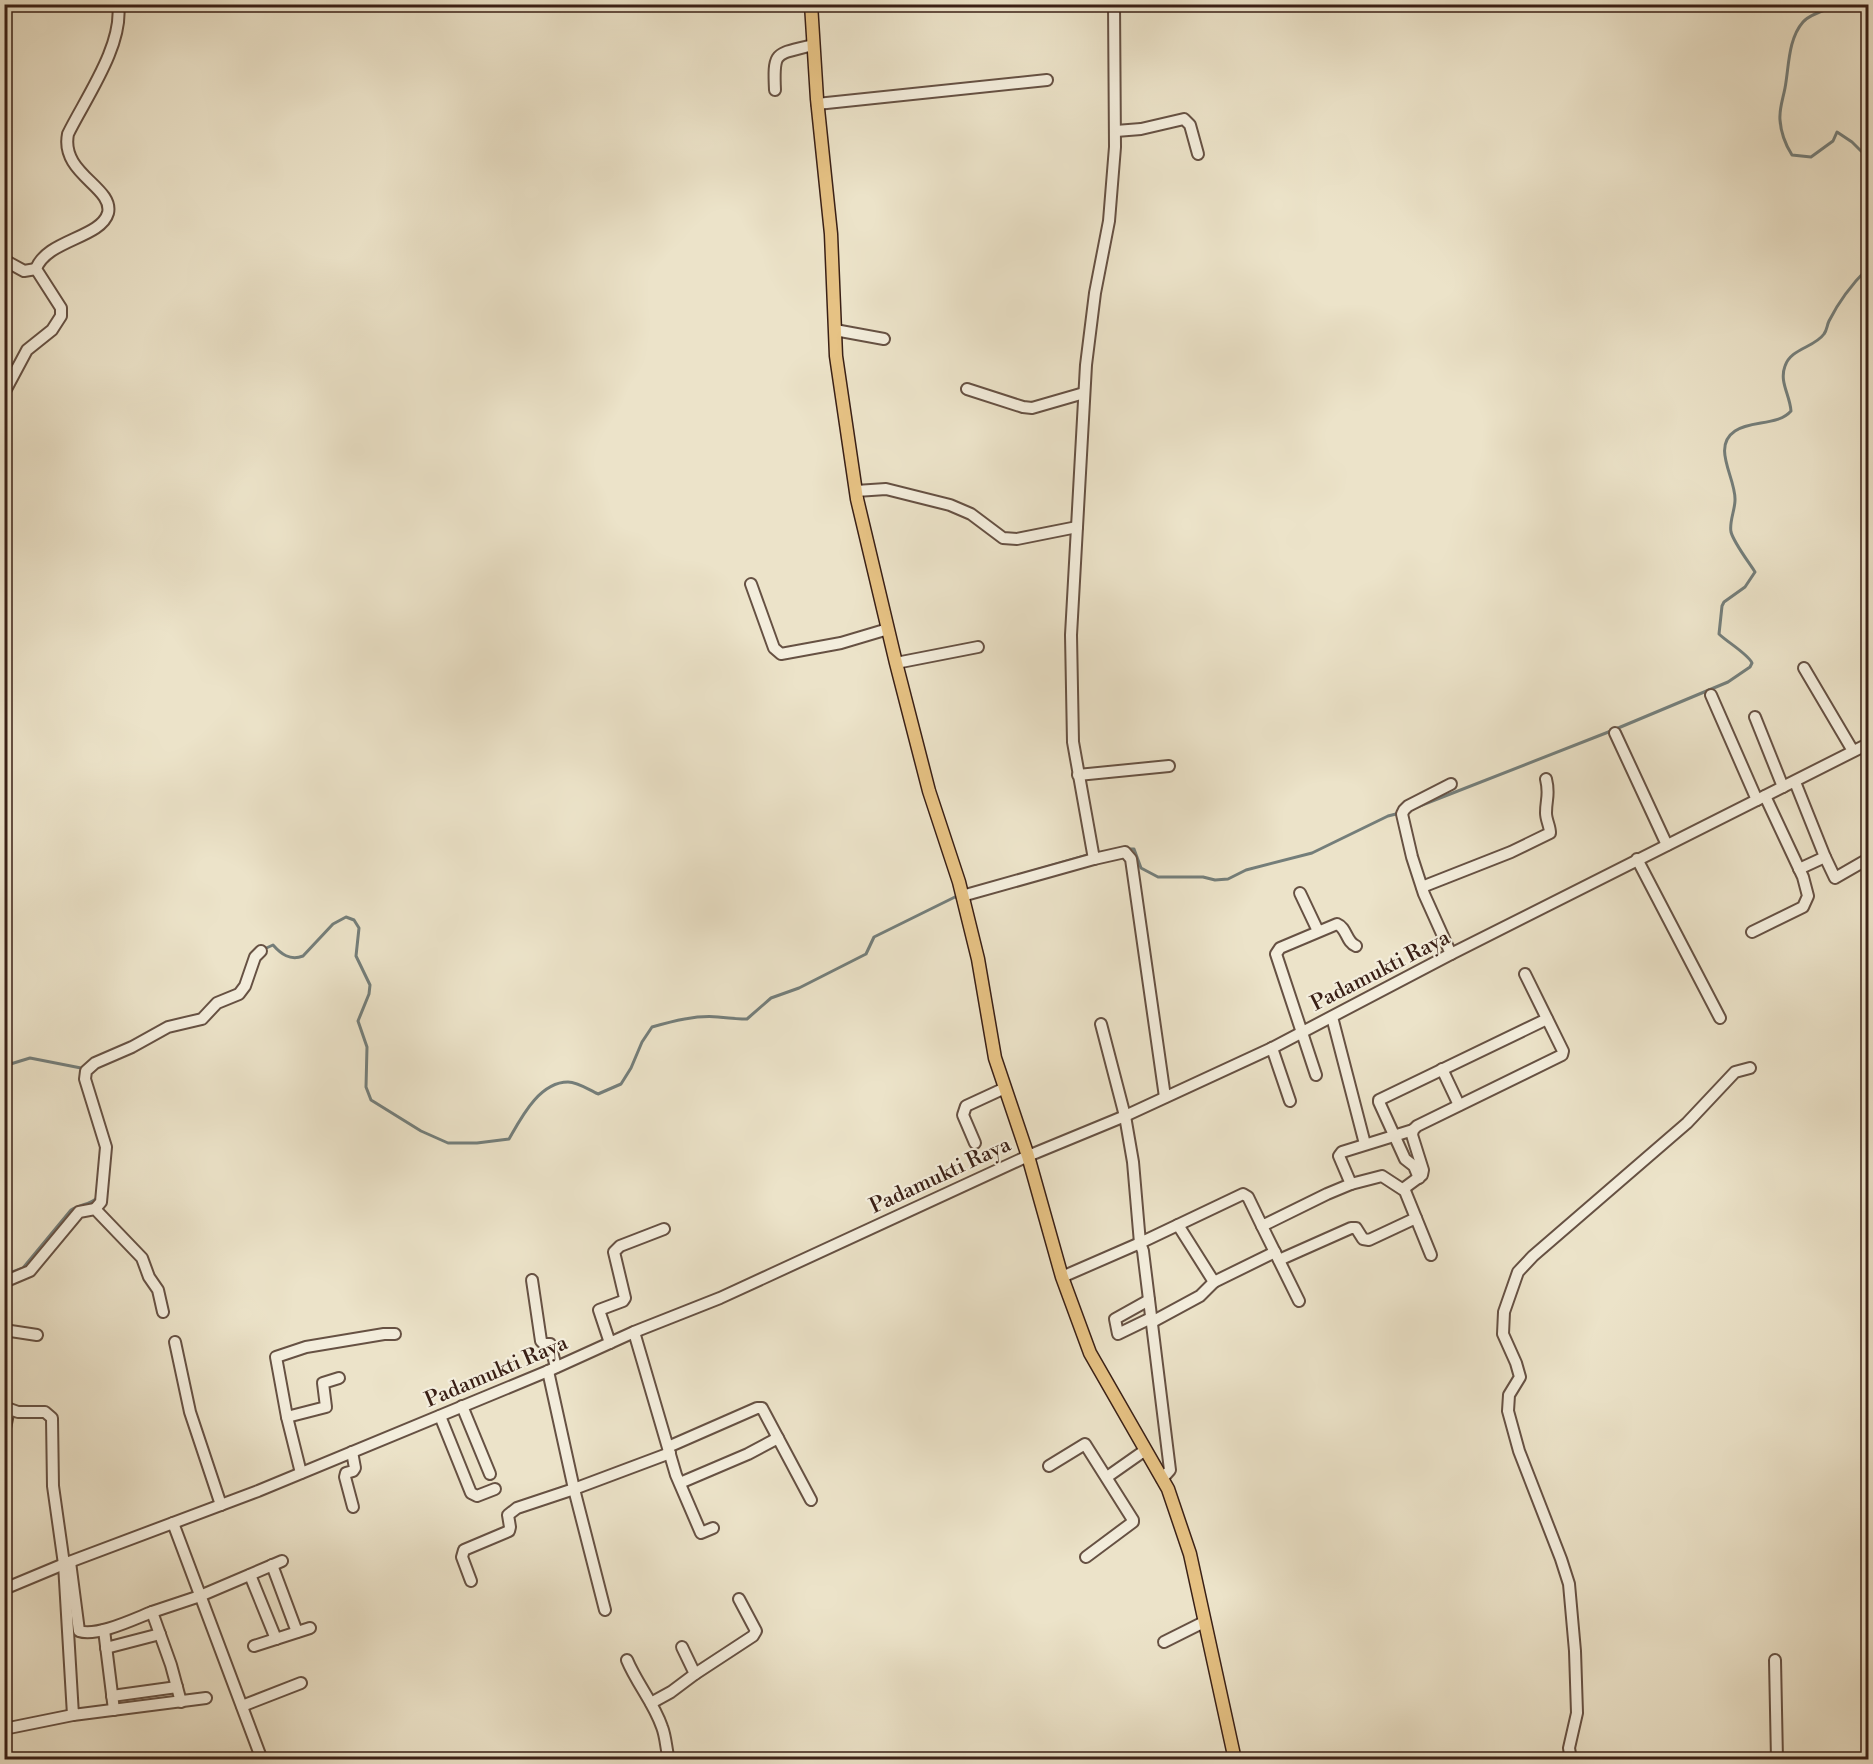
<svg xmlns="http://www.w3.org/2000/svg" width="1873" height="1764" viewBox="0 0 1873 1764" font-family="'Libre Bodoni',serif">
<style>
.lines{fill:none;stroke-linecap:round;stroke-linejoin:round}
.stream{stroke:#747e7a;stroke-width:3}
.minor-casing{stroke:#665143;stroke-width:14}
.major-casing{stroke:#3a2016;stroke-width:15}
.minor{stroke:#f3eddc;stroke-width:10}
.major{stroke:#e6c284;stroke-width:12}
.labels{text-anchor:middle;stroke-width:4.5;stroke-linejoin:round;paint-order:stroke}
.street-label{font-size:21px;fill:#3a2016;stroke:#f3eddc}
</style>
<rect width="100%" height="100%" fill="#ece3c9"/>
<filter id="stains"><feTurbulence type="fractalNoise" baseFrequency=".00333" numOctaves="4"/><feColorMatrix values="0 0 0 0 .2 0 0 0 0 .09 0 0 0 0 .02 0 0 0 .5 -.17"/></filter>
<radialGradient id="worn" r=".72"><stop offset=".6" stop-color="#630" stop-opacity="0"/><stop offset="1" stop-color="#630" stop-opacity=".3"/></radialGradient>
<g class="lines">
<!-- stream -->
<g class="stream">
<path d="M1841,4C1830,9 1811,13 1803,22C1788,39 1789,67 1785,88C1783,99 1779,109 1780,120C1781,134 1785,144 1792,155L1811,157L1833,141L1837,132L1852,142L1868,158"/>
<path d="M1417,807L1611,731L1728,682L1750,667L1752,663C1748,654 1727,642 1719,634L1722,606L1724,602L1745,587L1755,572C1748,561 1734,543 1731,532C1729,522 1735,510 1735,500C1736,478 1711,447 1735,431C1751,420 1778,426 1791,411C1790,395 1779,382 1785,366C1791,348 1814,348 1824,334C1827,330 1827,325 1829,321C1839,301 1853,283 1868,268"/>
<polyline points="1127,849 1134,849 1141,868 1158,877 1203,877 1215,880 1228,879 1246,870 1312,853 1388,816 1400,813"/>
<polyline points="1005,879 1091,854"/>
<path d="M262,950L273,945C281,954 290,961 303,956L333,924L346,917L354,920L359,928L356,956L370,985L369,994L358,1021L367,1047L366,1087L371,1100L421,1131L448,1143H477L509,1139C521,1118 539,1082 568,1082C578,1082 589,1090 598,1094L621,1084L631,1068L642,1042L652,1027C673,1021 696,1015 718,1017C728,1018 737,1019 747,1019L771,998L799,988L866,954L874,937L959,895"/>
<polyline points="4,1066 30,1058 81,1068"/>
<path d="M4,1275L23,1268L71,1210C79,1205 91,1204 97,1198"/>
</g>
<!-- minor casing -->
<g class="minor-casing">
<g id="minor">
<polyline points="1114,4 1115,147 1109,221 1095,293 1086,365 1071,635 1073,742 1094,859 1125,852 1131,859 1165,1097"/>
<path d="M775,90C773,49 776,55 813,45"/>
<polyline points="817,104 1047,80"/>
<polyline points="1116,131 1141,129 1184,119 1190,125 1198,154"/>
<polyline points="4,260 24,271 36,269"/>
<polyline points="835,330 884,339"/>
<polyline points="967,389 1023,407 1032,408 1084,393"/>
<path d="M4,393L27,350L52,330L61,316V308L36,269C46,240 101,238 108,213C114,187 60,174 68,134C85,99 124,45 118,4"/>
<polyline points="856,491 886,489 950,505 971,514 1003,538 1017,539 1077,527"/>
<polyline points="751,584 774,648 781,654 841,643 888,629"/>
<polyline points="896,663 978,647"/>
<polyline points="1804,668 1853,751"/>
<polyline points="1711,695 1757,800"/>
<polyline points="1755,717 1783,787"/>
<polyline points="1615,733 1667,845"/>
<polyline points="1078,775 1169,766"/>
<polyline points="1795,782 1825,857 1799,869"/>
<polyline points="1825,857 1835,878 1868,859"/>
<polyline points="1637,859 1720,1018"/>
<path d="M1422,887L1511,852L1550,833C1550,826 1546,820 1546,813C1546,798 1550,795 1546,779"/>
<polyline points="1300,893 1318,931"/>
<polyline points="962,896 1094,859"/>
<polyline points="1752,932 1803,907 1808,896 1803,877 1765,796"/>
<polyline points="1451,954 1424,894 1412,857 1402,814 1404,810 1408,806 1451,784"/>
<polyline points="1332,1017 1365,1144"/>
<polyline points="1101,1024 1125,1116 1133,1162 1140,1243 1243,1194 1248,1197 1262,1226 1327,1194 1351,1184 1339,1156 1342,1152 1413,1130"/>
<polyline points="1272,1048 1290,1101"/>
<polyline points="1442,1069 1459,1105"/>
<path d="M1316,1075L1276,954L1280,948L1337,924C1347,928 1346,942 1356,946"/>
<polyline points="975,1143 963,1115 966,1106 1005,1088"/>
<polyline points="1419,1178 1414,1166 1405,1159 1379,1102 1379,1100 1547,1019"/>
<polyline points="1351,1184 1382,1176 1405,1191 1431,1255"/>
<polyline points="1403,1189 1422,1175 1423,1170 1412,1135 1413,1130 1417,1126 1562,1055 1563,1051 1525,974"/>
<polyline points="95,1209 101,1202 106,1147 85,1079 86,1071 95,1063 132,1047 168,1027 202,1019 217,1003 239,994 245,986 255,957 261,951"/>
<polyline points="1178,1225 1214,1282 1275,1252"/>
<polyline points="1262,1226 1299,1301"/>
<polyline points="1279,1260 1351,1228 1356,1228 1363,1239 1369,1240 1416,1218"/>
<polyline points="1062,1277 1140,1243 1143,1251 1170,1470 1162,1479"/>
<polyline points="532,1280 541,1341 544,1344 550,1344 556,1367"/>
<polyline points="4,1282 30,1271 79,1212 95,1209 142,1258 149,1277 158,1290 163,1312"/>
<polyline points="1149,1300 1115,1319 1118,1334 1151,1318"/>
<polyline points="1152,1322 1200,1296 1214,1282"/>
<polyline points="4,1330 37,1335"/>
<polyline points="634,1332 676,1475 701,1533 713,1528"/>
<polyline points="175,1342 190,1412 221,1505"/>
<polyline points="610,1343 599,1310 623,1301 625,1298 614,1252 620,1246 664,1229"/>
<polyline points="548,1371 574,1489 670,1453"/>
<polyline points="462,1406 490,1474"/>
<polyline points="4,1407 18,1412 45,1412 52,1418 53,1486 64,1564 73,1715 206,1698"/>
<polyline points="440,1416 471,1493 477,1496 495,1489"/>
<polyline points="287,1417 326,1407 323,1383 339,1378"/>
<polyline points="4,1433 9,1409"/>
<polyline points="668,1447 757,1408 762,1408 811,1500"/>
<polyline points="352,1452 355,1468 353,1471 346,1473 345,1477 353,1507"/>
<polyline points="1049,1466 1085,1444 1133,1520 1133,1522 1086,1557"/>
<polyline points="301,1473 287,1417 276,1357 306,1347 384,1334 395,1334"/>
<polyline points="1107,1477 1144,1451"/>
<polyline points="680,1483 748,1454 778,1438"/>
<polyline points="173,1523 262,1760"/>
<path d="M70,1562L79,1631C97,1637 134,1619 152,1612L171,1665L181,1702"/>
<polyline points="272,1565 297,1632"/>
<polyline points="250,1575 276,1639"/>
<polyline points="471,1581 462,1557 464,1550 509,1531 510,1527 508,1515 517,1508 574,1489 605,1610"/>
<polyline points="4,1589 64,1564 258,1491 548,1371 634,1332 720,1298 1028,1156 1125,1116 1272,1048 1451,954 1868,744"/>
<polyline points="152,1612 200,1596 282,1561"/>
<polyline points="104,1630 114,1710"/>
<polyline points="1164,1642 1204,1622"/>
<polyline points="254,1646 310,1628"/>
<polyline points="106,1648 160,1634"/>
<path d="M627,1660C637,1684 654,1703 662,1727C666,1737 666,1749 669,1760"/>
<polyline points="1775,1660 1777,1760"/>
<polyline points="695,1674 753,1636 756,1631 739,1599"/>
<polyline points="112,1696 177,1687"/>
<polyline points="651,1703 671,1692 695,1674 682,1647"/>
<polyline points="242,1706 301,1683"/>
<polyline points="4,1729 73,1715"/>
<polyline points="1571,1760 1569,1748 1577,1713 1575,1651 1569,1584 1561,1559 1519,1451 1508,1411 1509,1395 1520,1377 1516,1363 1503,1334 1504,1312 1518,1272 1533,1256 1687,1123 1735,1072 1750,1068"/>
</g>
</g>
<!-- major casing -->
<g class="major-casing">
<polyline id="major" points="811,4 817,99 831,234 836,356 857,499 896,663 929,791 959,882 978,959 995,1058 1028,1156 1062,1277 1090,1353 1168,1489 1190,1554 1235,1760"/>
</g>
<!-- minor -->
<use href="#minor" class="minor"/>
<!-- major -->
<use href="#major" class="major"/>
</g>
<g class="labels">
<!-- street labels -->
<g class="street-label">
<text transform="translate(1380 970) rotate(-27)" y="7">Padamukti Raya</text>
<text transform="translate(940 1175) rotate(-25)" y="7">Padamukti Raya</text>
<text transform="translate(496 1371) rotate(-23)" y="7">Padamukti Raya</text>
</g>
</g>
<!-- margin -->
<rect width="1873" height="1764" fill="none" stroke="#ece3c9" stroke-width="24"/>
<rect x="6" y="6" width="1861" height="1752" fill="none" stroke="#3a2016" stroke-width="3"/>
<rect x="12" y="12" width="1849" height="1740" fill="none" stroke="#3a2016" stroke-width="1.5"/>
<rect width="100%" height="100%" filter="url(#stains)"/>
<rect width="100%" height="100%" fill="url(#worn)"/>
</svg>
